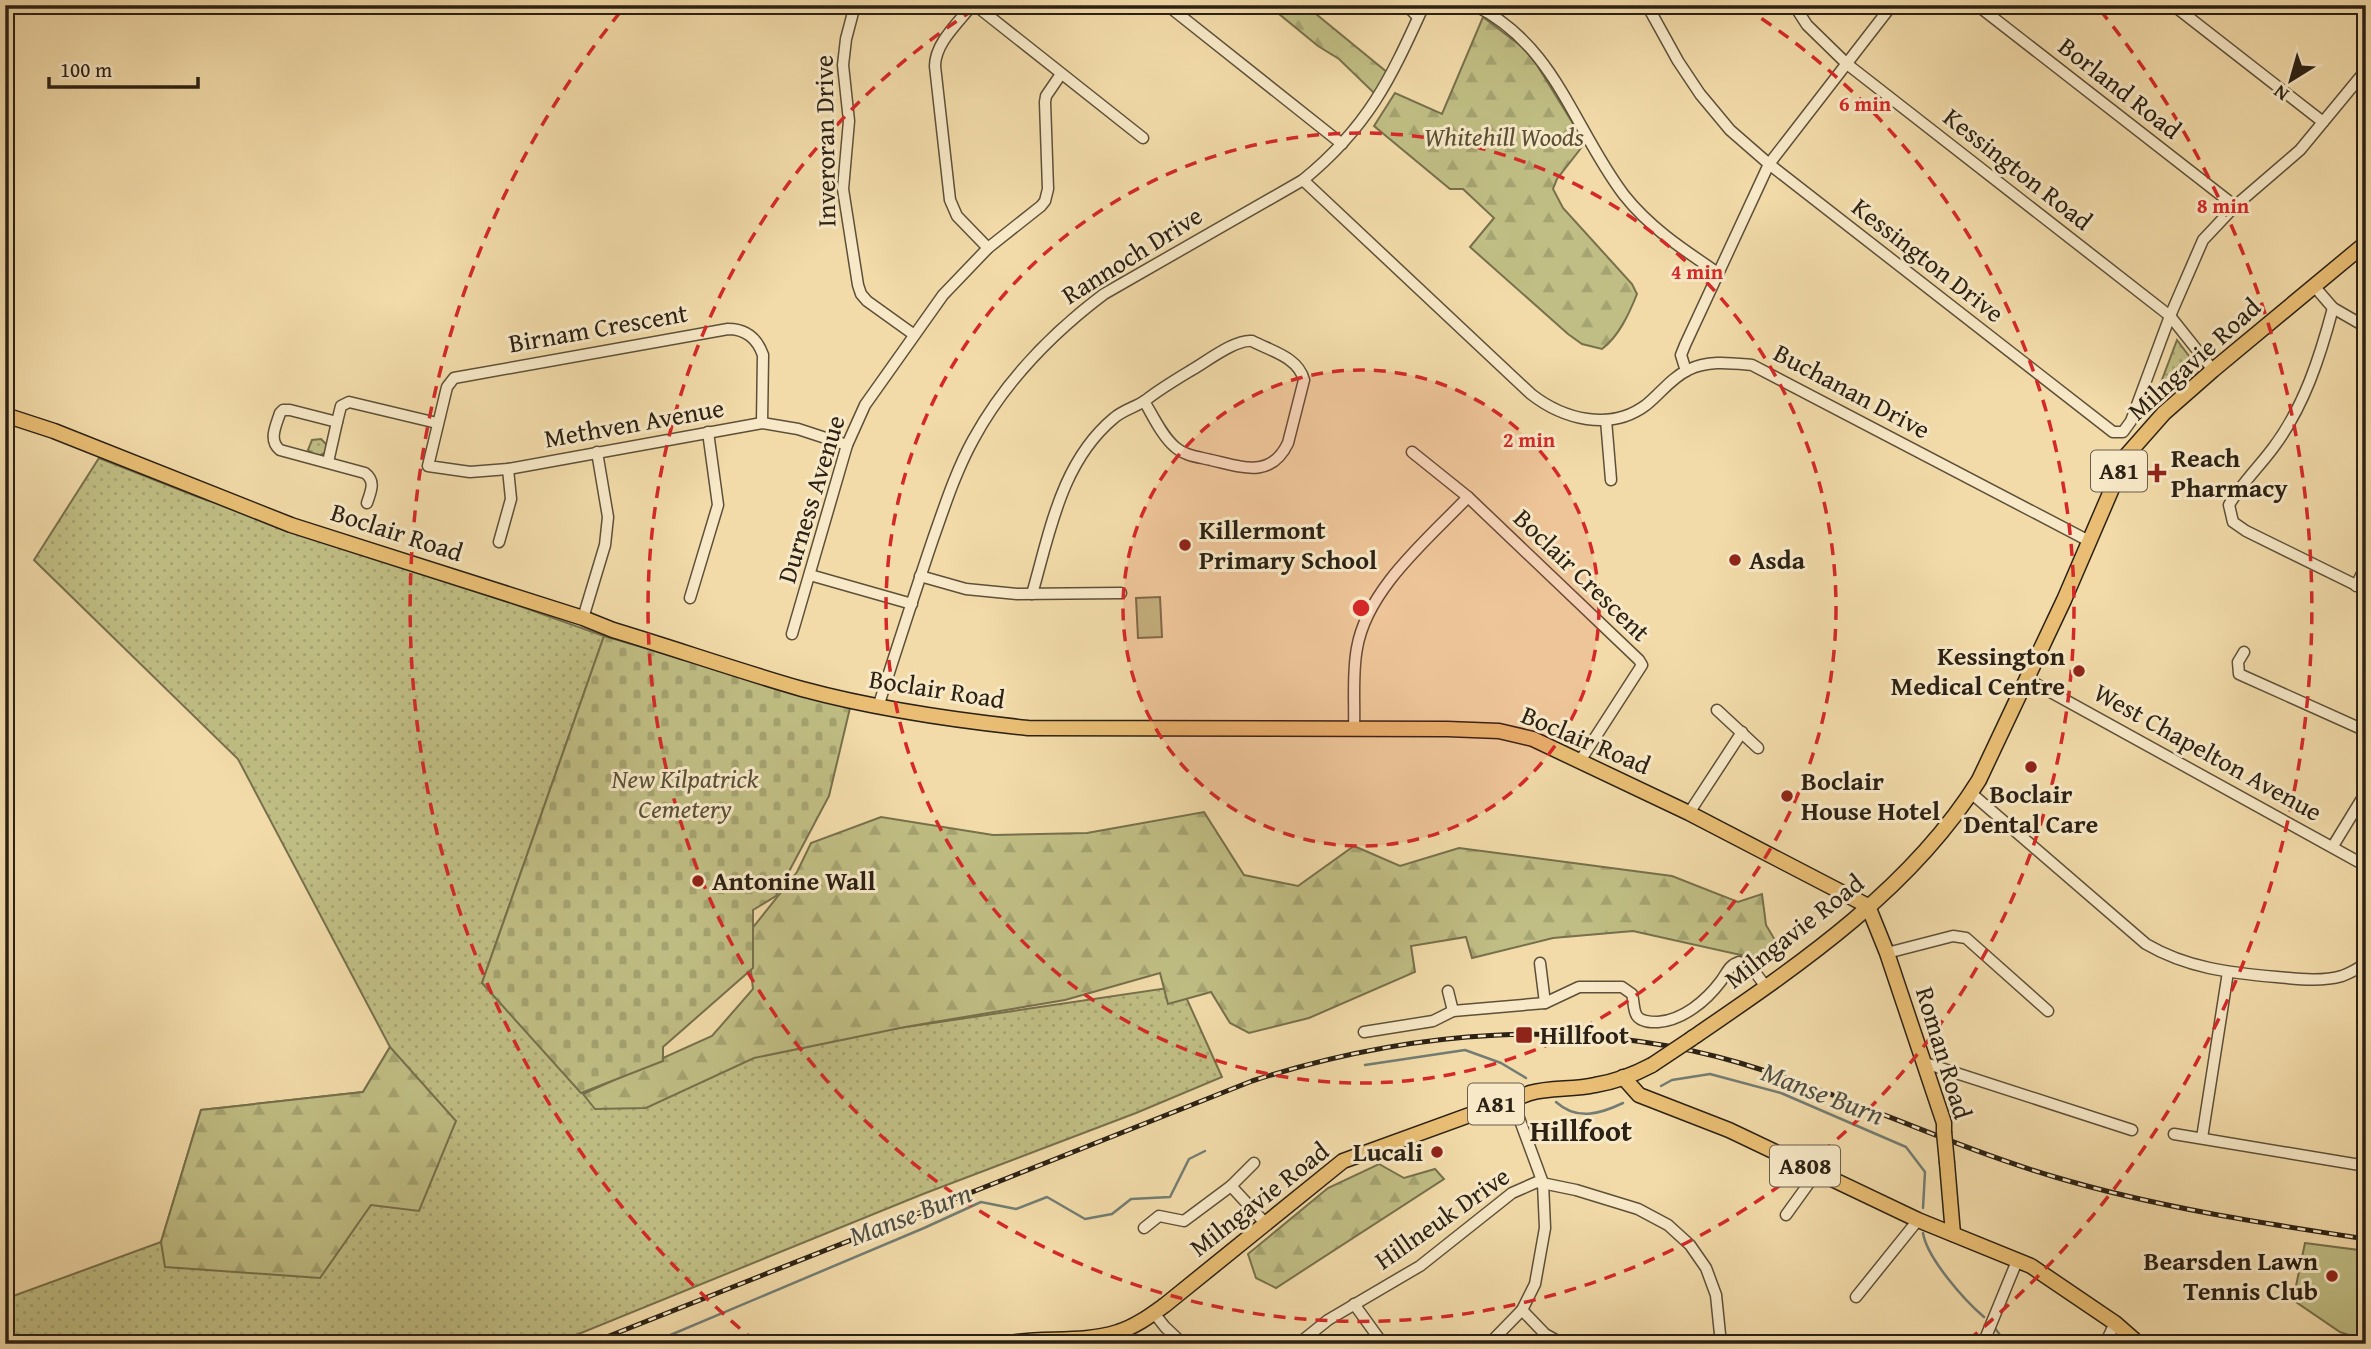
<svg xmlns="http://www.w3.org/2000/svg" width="2371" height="1349" viewBox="0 0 2371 1349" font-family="'Gentium Book Plus',serif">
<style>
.green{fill:url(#green-dots);stroke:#76704c;stroke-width:2}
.forest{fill:url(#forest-firs);stroke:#76704c;stroke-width:2}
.cemetery{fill:url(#cemetery-stones);stroke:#76704c;stroke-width:2}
.pitch{fill:#c0be84;stroke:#76704c;stroke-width:2}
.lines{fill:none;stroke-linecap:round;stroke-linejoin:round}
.stream{stroke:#727c74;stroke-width:2.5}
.minor-casing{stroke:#5d5039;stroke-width:13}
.major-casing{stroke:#2b2114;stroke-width:17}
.minor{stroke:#f7e8c7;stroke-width:10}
.major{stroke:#e9be74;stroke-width:14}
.rail-casing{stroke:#2b2114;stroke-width:5}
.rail{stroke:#f7e8c7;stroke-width:2.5;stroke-dasharray:8;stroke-linecap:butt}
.major-bridge-casing{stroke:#2b2114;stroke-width:17;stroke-linecap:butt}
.major-bridge{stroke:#e9be74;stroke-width:14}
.ring{fill:none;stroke:#d62828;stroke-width:3.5;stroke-dasharray:12 9}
.poi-dot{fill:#8f2418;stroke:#f7e8c7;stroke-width:2.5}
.labels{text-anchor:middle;stroke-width:6;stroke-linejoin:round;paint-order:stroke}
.shield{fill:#f7e8c7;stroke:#685d4a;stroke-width:2}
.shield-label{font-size:24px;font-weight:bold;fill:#2b2114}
.street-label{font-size:26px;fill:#2b2114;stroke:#f7e8c7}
.park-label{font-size:26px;font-style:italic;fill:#585036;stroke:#f7e8c7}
.poi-label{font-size:26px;font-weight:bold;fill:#2b2114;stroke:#f7e8c7;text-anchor:start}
.water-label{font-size:28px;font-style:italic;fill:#4e4e44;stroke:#f7e8c7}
.quarter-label{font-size:30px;font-weight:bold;fill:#2b2114;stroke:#f7e8c7}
.centre{fill:#d62828;stroke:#f7e8c7;stroke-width:3.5}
.ring-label{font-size:21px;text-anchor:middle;font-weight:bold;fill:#d62828;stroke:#f7e8c7;stroke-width:6;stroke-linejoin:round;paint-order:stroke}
</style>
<defs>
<pattern id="green-dots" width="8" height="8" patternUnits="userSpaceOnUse" patternTransform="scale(1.75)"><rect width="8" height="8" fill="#c0be84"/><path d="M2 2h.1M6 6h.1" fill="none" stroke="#a5a371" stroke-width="1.8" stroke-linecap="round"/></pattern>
<pattern id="forest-firs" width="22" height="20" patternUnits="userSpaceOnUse" patternTransform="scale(1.75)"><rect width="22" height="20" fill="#c0be84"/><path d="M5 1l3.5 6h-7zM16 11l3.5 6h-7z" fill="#a5a371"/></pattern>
<pattern id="cemetery-stones" width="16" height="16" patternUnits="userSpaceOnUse" patternTransform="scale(1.75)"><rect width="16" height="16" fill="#c0be84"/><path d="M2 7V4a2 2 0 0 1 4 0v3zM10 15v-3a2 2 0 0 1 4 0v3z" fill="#a5a371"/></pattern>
</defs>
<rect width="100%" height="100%" fill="#f2dba9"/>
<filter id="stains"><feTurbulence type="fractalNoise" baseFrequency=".00286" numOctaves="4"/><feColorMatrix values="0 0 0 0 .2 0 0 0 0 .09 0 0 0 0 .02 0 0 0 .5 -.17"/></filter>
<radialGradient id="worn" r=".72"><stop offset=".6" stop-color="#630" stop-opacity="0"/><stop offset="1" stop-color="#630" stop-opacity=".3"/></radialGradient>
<!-- green -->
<g class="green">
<polygon points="2177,340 2189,356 2189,364 2186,363 2185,368 2189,368 2179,380 2177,379 2158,396 2157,393"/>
<polygon points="321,439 327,445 325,453 316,457 308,450 312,440"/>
<polygon points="99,458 198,497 392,561 604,636 482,983 663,1061 745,1051 1181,986 1222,1077 1136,1113 923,1194 554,1344 5,1344 5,1299 161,1242 201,1110 363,1092 390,1047 238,759 34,560"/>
</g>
<!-- forest -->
<g class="forest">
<polygon points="1268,5 1305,5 1388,73 1375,94 1339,59 1318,46"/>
<path d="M1483,17L1521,46L1532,57L1585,143L1557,179L1553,189L1563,208L1632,284L1637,294C1629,314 1619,336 1602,349L1582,344L1568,334L1470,247L1494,218L1463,189H1450L1374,126L1395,93L1442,114Z"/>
<polygon points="1204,812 1244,875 1298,886 1354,846 1400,866 1459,848 1672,876 1738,902 1762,894 1766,925 1782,952 1763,960 1633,931 1553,938 1472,958 1466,937 1411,946 1415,972 1309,1018 1249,1033 1230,1023 1211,992 1168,1004 1160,973 1065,1000 905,1027 754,1058 646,1108 595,1109 583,1094 712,1036 753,989 747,935 797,872 811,843 881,817 993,835 1087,833"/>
<polygon points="390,1047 456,1121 419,1211 371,1205 320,1278 165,1267 161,1242 201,1110 363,1092"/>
<polygon points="1379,1164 1404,1178 1435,1169 1444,1179 1276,1288 1256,1278 1248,1254 1328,1188"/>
</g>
<!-- cemetery -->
<polygon class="cemetery" points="604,636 850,708 829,796 776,896 753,910 753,968 663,1047 663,1061 581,1093 482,983"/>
<!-- pitch -->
<g class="pitch">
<polygon points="1160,597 1162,637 1138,638 1136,598"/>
<polygon points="2305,1243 2366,1251 2366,1341 2340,1332 2293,1300"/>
</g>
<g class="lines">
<!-- stream -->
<g class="stream">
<polyline points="1365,1065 1465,1050 1501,1063 1526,1078"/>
<polyline points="1661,1086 1672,1080 1710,1074 1781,1093 1906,1147 1925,1172 1923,1208"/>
<path d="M1556,1102C1577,1121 1600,1114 1623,1103"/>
<path d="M1923,1233C1927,1258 1964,1300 1984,1317"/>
<polyline points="1994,1327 2007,1344"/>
<polyline points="649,1344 924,1228 981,1202 1016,1209 1047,1197 1085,1219 1112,1214 1131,1199 1170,1197 1189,1159 1205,1151"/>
</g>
<!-- minor casing -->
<g class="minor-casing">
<g id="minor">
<polyline points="855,5 846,39 843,65 849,121 843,189 858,285 861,294 867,301 913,334"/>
<path d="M972,5C959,22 935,43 935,66L950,200L957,216L988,248"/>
<polyline points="975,5 1143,138"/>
<polyline points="1167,5 1342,144"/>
<polyline points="1406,5 1418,17"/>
<path d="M1474,5C1556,45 1573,128 1624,195C1650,228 1684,250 1718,273"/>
<polyline points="1647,5 1678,61 1700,94 1730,130 1769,164 2113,432 2123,432 2131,421 2170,316 2203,240 2235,206 2300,150 2366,70"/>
<polyline points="1794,5 1807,25 1847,64 2170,316 2213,370"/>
<polyline points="1977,5 2235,206"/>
<polyline points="2173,5 2323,122"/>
<path d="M1303,180L1531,394C1563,419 1610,432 1646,405C1660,394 1671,378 1688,370C1708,360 1730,363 1752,365L2089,541"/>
<polyline points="2314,286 2333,308 2366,327"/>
<path d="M2333,308C2320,357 2304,407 2273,448C2259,467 2241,484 2229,505L2233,522L2246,531L2366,590"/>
<polyline points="1686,371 1681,355 1685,345 1769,164 1892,5"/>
<polyline points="1606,420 1611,480"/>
<path d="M762,423L763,355C757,338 746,329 728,329L454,378L447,387L428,466L470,472L508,469L762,423L798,429L847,445"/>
<polyline points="1412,452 1468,497 1639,660 1642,665 1580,761"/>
<polyline points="328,462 337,422"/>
<path d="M367,503C371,491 376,481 365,473L280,450C268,440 276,426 280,413L283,410H290L337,422L341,406L349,402L437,423"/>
<polyline points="499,542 511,499 508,469"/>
<polyline points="810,575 912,604"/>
<polyline points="920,576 966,589 1017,594 1121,593"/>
<polyline points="2356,586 2366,565"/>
<path d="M1032,594C1050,532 1061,462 1114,418C1123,410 1136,407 1146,400C1160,389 1175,380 1190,371C1206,362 1235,339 1252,341C1271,351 1298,357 1304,380L1288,443C1271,479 1242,467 1211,460C1199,457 1185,456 1175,447C1162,436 1153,416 1144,401"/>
<polyline points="690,598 718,505 708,432"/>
<polyline points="583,618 605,545 608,517 597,452"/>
<polyline points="792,634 847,445 865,405 943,295 988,248 1041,206 1045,201 1048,189 1045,102 1046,96 1061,74"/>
<polyline points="2244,652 2238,662 2239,674 2366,731"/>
<polyline points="2027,679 2366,866"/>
<path d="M878,707C896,651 914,595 933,539C945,505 956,471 973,440C1005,381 1051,334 1104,294L1303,180C1368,127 1390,80 1424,5"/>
<polyline points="1717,710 1758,748"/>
<path d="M1354,729C1355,703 1352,674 1357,648C1367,589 1428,539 1468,497"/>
<path d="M1971,793L2146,944C2187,968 2230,973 2277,977C2298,979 2321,982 2342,976C2350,973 2359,968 2366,963"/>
<polyline points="1689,813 1742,732"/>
<polyline points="2333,846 2366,792"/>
<polyline points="1887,953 1953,936 1966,938 2048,1011"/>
<polyline points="1540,963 1545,1003"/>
<polyline points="1448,991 1453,1011"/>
<path d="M1364,1032L1433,1021L1453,1011L1545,1003L1579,987H1622L1632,994C1634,1001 1633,1010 1637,1016C1641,1022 1651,1022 1658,1022C1683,1020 1706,1001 1721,981C1727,973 1729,965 1739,962L1752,968L1766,987"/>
<polyline points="1922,1062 2132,1130"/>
<polyline points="2174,1134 2366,1166"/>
<polyline points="2202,1138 2228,972"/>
<polyline points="1231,1186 1265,1223"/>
<polyline points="1786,1215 1817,1172"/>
<polyline points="1144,1228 1159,1216 1184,1221 1231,1186 1254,1163"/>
<polyline points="1856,1297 1918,1220"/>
<polyline points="1354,1304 1383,1344"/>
<polyline points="1522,1310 1545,1334 1563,1344"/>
<polyline points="1154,1313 1165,1327 1183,1344"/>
<polyline points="1298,1344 1328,1320 1420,1266 1512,1193 1537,1182 1576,1190 1638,1209 1668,1225 1690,1245 1706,1268 1716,1295 1721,1344"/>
<polyline points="1489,1344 1522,1310 1535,1284 1545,1228 1543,1183 1512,1099"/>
<polyline points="1983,1344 2017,1261"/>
<polyline points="2105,1344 2115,1323"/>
</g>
</g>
<!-- major casing -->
<g class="major-casing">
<g id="major">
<path d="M5,415L54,431L291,525L583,618L613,630C676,649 739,671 802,689C876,709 952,720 1028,728L1447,729L1499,731L1533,739L1689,813L1868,906"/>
<polyline points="1868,906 1887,953 1944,1123 1944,1132"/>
<path d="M1691,1039C1796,967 1911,890 1979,780L2064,600L2126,456L2164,413L2213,370L2366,243"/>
<polyline points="1623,1077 1639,1095 1729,1130 1918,1220 2031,1266 2115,1323 2139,1344"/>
<polyline points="1947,1163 1953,1234"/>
<path d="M1003,1344C1040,1336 1081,1344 1118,1332C1135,1327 1151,1315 1165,1305L1343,1161L1530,1093C1551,1087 1573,1090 1595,1085C1614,1082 1635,1074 1652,1065"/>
</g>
</g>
<!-- minor -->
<use href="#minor" class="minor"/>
<!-- major -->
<use href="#major" class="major"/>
<!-- rail casing -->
<g class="rail-casing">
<path id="rail" d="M589,1344L1252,1081C1410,1030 1579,1016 1740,1063C1847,1095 1947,1145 2055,1177C2156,1207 2261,1223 2366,1239"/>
</g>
<!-- rail -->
<use href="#rail" class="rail"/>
<!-- major-bridge casing -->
<g class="major-bridge-casing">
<g id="major-bridge">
<polyline points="1652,1065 1691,1039"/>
<polyline points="1944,1132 1947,1163"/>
</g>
</g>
<!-- major-bridge -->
<use href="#major-bridge" class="major-bridge"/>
</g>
<!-- distance rings -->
<circle cx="1361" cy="608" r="238" fill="#d62828" fill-opacity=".12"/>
<g class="ring">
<circle cx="1361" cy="608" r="238"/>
<circle cx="1361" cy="608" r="475"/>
<path d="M1744 7A713 713 0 1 1 978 7"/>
<path d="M756 1342A951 951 0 0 1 622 10M2100 10A951 951 0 0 1 1966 1342"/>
</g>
<!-- markers -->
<g class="poi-dot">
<path d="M2153.5 462.5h7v7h7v7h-7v7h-7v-7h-7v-7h7z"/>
<circle cx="1185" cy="545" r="7"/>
<circle cx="1735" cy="560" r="7"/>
<circle cx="2079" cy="671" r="7"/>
<circle cx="2031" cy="767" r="7"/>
<circle cx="1787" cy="796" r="7"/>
<circle cx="698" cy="881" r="7"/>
<rect x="1515" y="1026" width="18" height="18" rx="3.5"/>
<circle cx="1437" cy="1152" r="7"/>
<circle cx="2332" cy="1276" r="7"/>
</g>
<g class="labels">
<!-- shield labels -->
<g class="shield">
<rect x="2091" y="450.5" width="56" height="41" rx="5"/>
<rect x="1468" y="1083.5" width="56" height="41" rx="5"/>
<rect x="1770" y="1145.5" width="70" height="41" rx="5"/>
</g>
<g class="shield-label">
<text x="2119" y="479">A81</text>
<text x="1496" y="1112">A81</text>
<text x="1805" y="1174">A808</text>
</g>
<!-- street labels -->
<g class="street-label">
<text transform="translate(2120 88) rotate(38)" y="9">Borland Road</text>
<text transform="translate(825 141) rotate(-91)" y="9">Inveroran Drive</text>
<text transform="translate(2018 169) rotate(38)" y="9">Kessington Road</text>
<text transform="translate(1132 255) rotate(-32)" y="9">Rannoch Drive</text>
<text transform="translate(1928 260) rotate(38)" y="9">Kessington Drive</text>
<text transform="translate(598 328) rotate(-10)" y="9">Birnam Crescent</text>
<text transform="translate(2194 359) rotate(-42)" y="9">Milngavie Road</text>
<text transform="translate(1852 391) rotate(28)" y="9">Buchanan Drive</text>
<text transform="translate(634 423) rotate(-10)" y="9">Methven Avenue</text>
<text transform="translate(811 499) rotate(-73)" y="9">Durness Avenue</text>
<text transform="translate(397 532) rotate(18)" y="9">Boclair Road</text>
<text transform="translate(1582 575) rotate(44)" y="9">Boclair Crescent</text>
<text transform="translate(937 689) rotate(9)" y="9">Boclair Road</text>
<text transform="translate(1586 740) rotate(23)" y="9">Boclair Road</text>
<text transform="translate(2208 752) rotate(29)" y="9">West Chapelton Avenue</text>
<text transform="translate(1794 931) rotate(-38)" y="9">Milngavie Road</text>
<text transform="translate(1944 1053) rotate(73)" y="9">Roman Road</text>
<text transform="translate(1259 1199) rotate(-38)" y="9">Milngavie Road</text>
<text transform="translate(1442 1218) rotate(-35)" y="9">Hillneuk Drive</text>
</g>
<!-- park labels -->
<g class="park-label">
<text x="1504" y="146">Whitehill Woods</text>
<text x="685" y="788">New Kilpatrick<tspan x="685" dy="30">Cemetery</tspan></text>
</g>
<!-- poi labels -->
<g class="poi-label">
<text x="2171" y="467">Reach<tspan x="2171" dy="30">Pharmacy</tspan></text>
<text x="1199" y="539">Killermont<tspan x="1199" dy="30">Primary School</tspan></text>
<text x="1749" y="569">Asda</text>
<text x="2065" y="665" text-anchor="end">Kessington<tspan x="2065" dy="30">Medical Centre</tspan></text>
<text x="1801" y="790">Boclair<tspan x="1801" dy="30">House Hotel</tspan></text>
<text x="2031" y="803" text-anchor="middle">Boclair<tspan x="2031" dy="30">Dental Care</tspan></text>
<text x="712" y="890">Antonine Wall</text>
<text x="1540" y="1044">Hillfoot</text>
<text x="1423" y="1161" text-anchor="end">Lucali</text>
<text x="2318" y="1270" text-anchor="end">Bearsden Lawn<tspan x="2318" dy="30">Tennis Club</tspan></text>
</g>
<!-- water labels -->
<g class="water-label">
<text transform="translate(1823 1093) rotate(21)" y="10">Manse Burn</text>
<text transform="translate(910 1214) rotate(-21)" y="10">Manse Burn</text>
</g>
<!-- quarter labels -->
<g class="quarter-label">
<text x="1581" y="1141">Hillfoot</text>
</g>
</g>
<circle cx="1361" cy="608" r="10" class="centre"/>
<g class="ring-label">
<text x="1865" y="111">6 min</text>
<text x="2223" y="213">8 min</text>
<text x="1697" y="279">4 min</text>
<text x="1529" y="447">2 min</text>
</g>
<!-- margin -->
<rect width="2371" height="1349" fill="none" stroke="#f2dba9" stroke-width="28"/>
<rect x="7" y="7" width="2357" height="1335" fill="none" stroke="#2b2114" stroke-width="3.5"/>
<rect x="14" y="14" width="2343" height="1321" fill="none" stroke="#2b2114" stroke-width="2"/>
<!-- north arrow -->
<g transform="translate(2291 80) rotate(217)" stroke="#f7e8c7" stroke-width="5" paint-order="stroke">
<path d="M0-5L12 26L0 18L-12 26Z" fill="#2b2114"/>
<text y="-10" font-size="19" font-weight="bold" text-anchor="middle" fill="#2b2114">N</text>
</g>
<!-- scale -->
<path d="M49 77v10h149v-10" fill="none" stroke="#2b2114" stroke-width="3.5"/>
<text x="60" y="77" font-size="21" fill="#2b2114" stroke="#f7e8c7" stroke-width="5" paint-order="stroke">100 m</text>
<rect width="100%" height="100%" filter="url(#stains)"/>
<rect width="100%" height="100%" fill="url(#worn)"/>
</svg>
